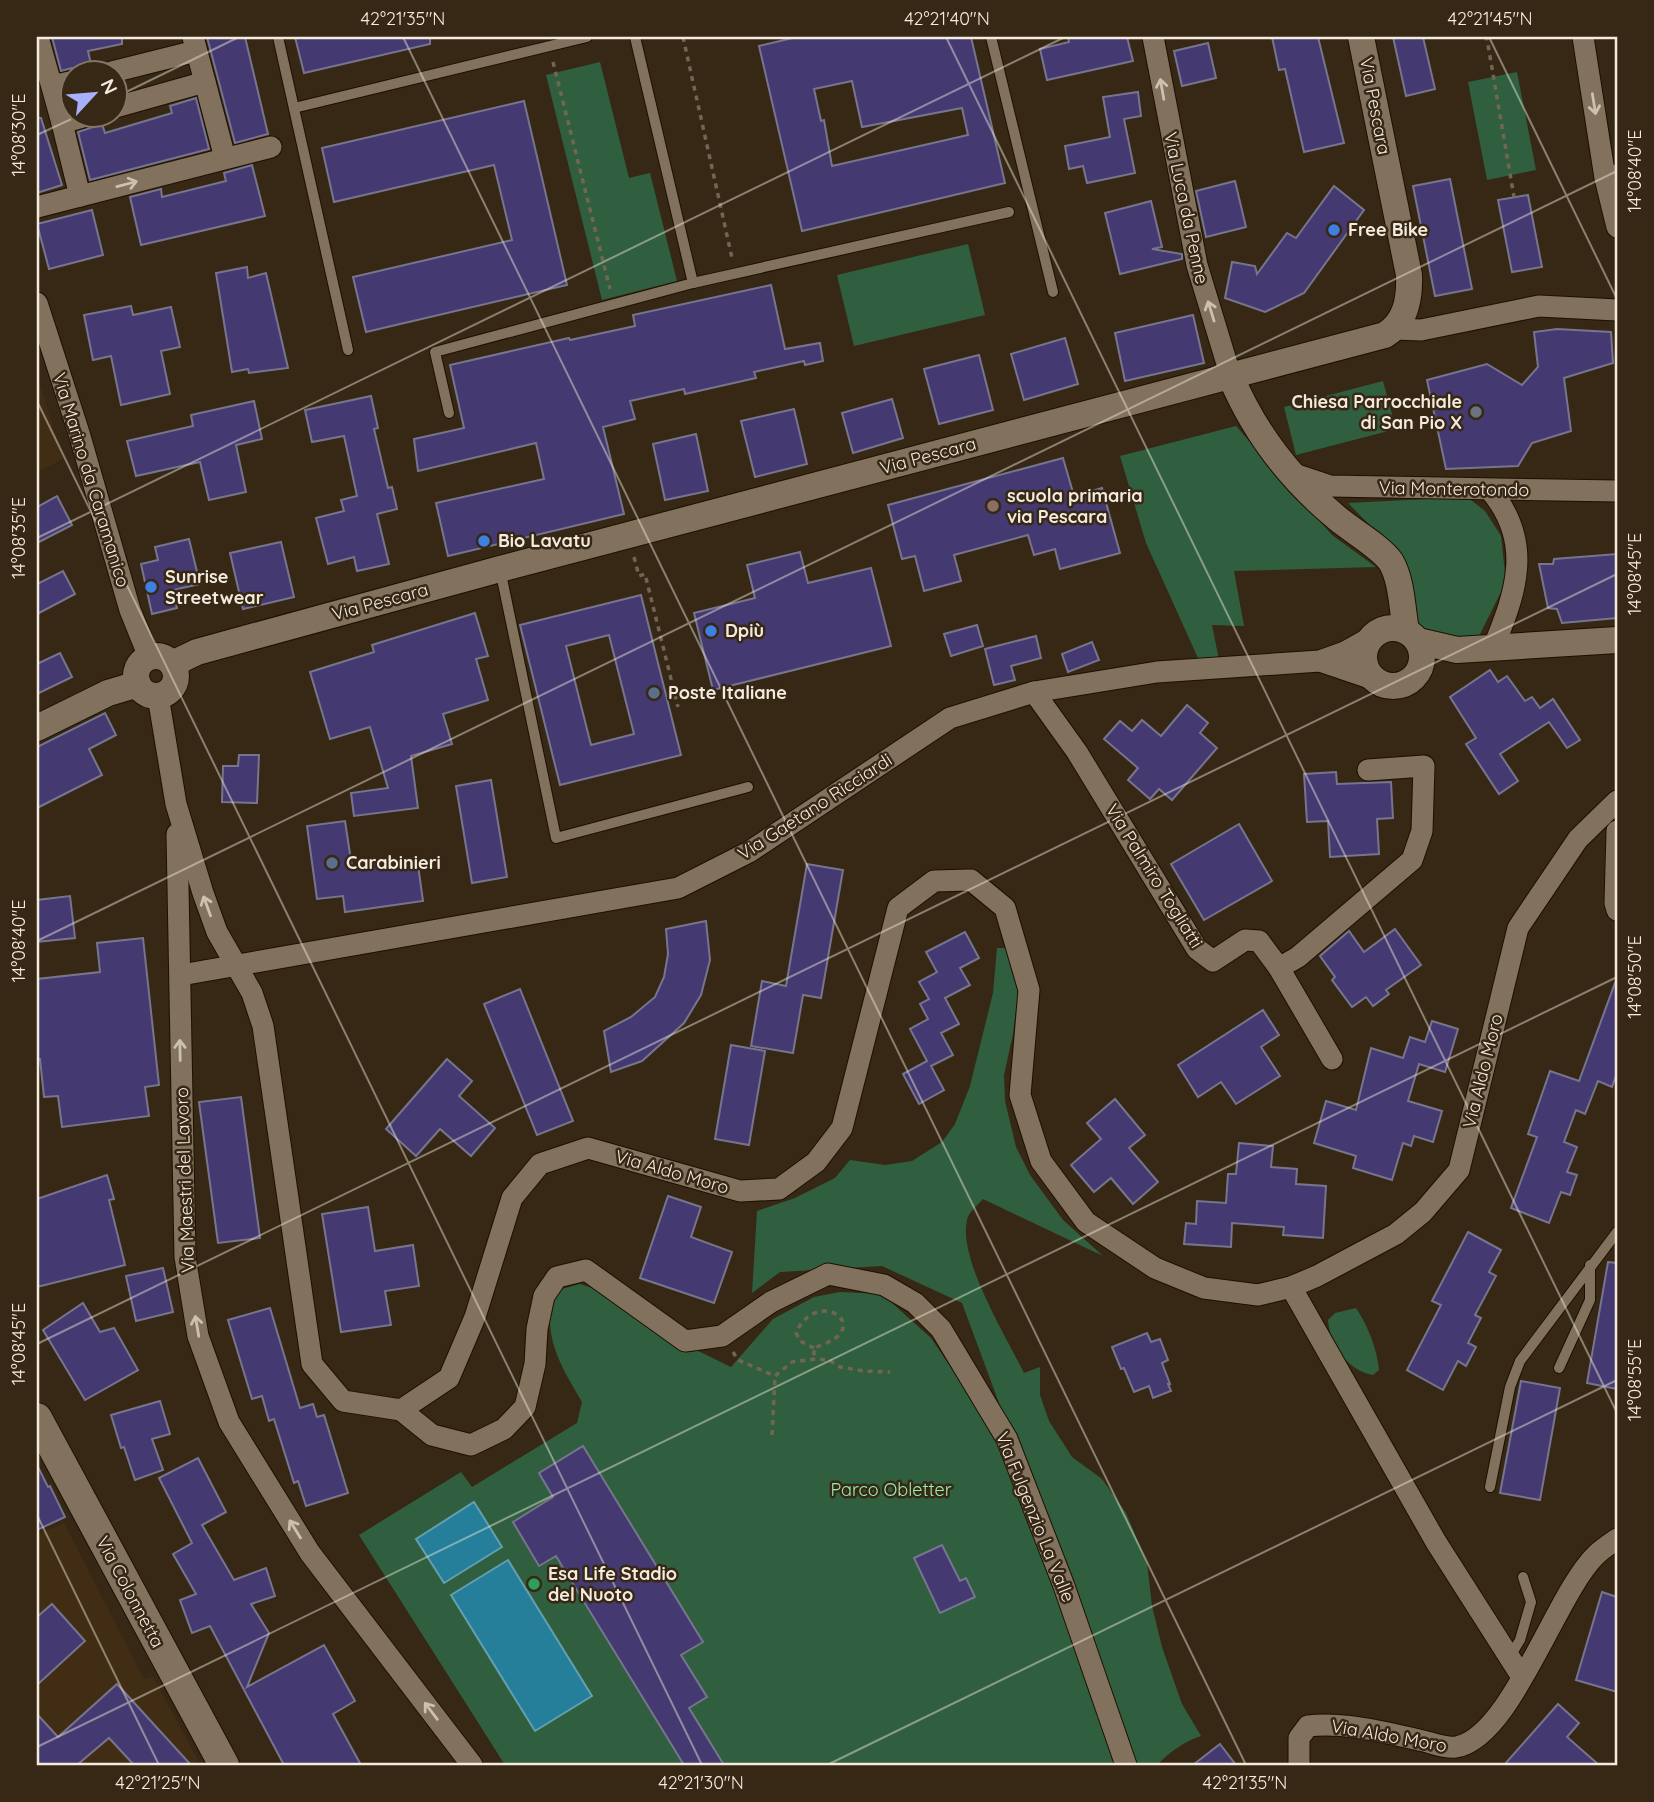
<svg xmlns="http://www.w3.org/2000/svg" width="1654" height="1802" viewBox="0 0 1654 1802" font-family="Quicksand,sans-serif">
<style>
.built{fill:#402d14}
.green{fill:#305f40}
.water{fill:#257f9b;stroke:#639faf;stroke-width:2}
.building{fill:#443a71;stroke:#77758d;stroke-width:2;fill-rule:evenodd}
.lines{fill:none;stroke-linecap:round;stroke-linejoin:round}
.service-casing{stroke:#1d1001;stroke-width:12}
.minor-casing{stroke:#1d1001;stroke-width:23}
.tertiary-casing{stroke:#1d1001;stroke-width:28}
.secondary-casing{stroke:#1d1001;stroke-width:32}
.path{stroke:#726554;stroke-width:3.5;stroke-dasharray:5 5;stroke-linecap:butt}
.service{stroke:#82715c;stroke-width:10}
.minor{stroke:#82715c;stroke-width:21}
.tertiary{stroke:#82715c;stroke-width:26}
.secondary{stroke:#82715c;stroke-width:30}
.oneway{stroke:#ccc0b0}
.ticks{fill:none;stroke:#f4eade;stroke-width:2;stroke-opacity:0.45}
.shop-dot{fill:#3f7fe0;stroke:#362815;stroke-width:2.5}
.worship-dot{fill:#6b7280;stroke:#362815;stroke-width:2.5}
.education-dot{fill:#8d6e63;stroke:#362815;stroke-width:2.5}
.service-dot{fill:#5c6f8a;stroke:#362815;stroke-width:2.5}
.leisure-dot{fill:#2e9e5b;stroke:#362815;stroke-width:2.5}
.labels{text-anchor:middle;stroke-width:5;stroke-linejoin:round;paint-order:stroke}
.street-label{font-size:18px;fill:#f4eade;stroke:#362815}
.poi-label{font-size:18px;font-weight:bold;fill:#f4eade;stroke:#362815;text-anchor:start}
.park-label{font-size:18px;fill:#96efb1;stroke:#362815}
.neatline{fill:none;stroke:#f4eade;stroke-width:2.5}
.ticks-label{font-size:18px;text-anchor:middle;fill:#f4eade}
</style>
<rect width="100%" height="100%" fill="#362815"/>
<!-- built -->
<g class="built">
<polygon points="37,375 63,459 37,472"/>
<polygon points="64,1523 144,1679 153,1677 201,1765 37,1765 37,1535"/>
</g>
<!-- green -->
<g class="green">
<polygon points="600,62 629,178 650,173 677,281 602,300 546,75"/>
<polygon points="1517,72 1536,170 1487,180 1468,82"/>
<polygon points="968,244 985,315 854,346 837,275"/>
<polygon points="1383,381 1396,429 1296,455 1284,407"/>
<polygon points="1236,426 1332,535 1376,567 1234,571 1244,626 1212,625 1219,660 1198,658 1146,543 1120,456"/>
<polygon points="1467,497 1485,511 1501,536 1506,582 1479,636 1445,637 1415,625 1398,554 1348,503"/>
<path d="M997,948H1006L1019,986L1013,1034L1004,1075L1005,1101L1016,1147L1030,1175L1063,1220L1103,1256L983,1199C978,1205 968,1213 967,1220C958,1259 1006,1336 1024,1373L1040,1367V1395L1049,1421L1072,1457L1102,1479L1126,1513L1147,1563L1152,1606L1162,1647L1182,1704L1201,1736C1184,1741 1169,1753 1157,1765H1133L962,1303L882,1266L780,1272L752,1293L757,1211L795,1198L835,1178L850,1160L885,1165L912,1161L942,1142L955,1124L970,1086L993,993Z"/>
<path d="M580,1284L611,1294L653,1329L731,1367L773,1319L814,1297L840,1292L882,1294L931,1338L1001,1441L1118,1765H505L359,1535L461,1472L472,1487L577,1423L582,1402C567,1376 549,1349 550,1317C550,1309 555,1299 558,1290Z"/>
<path d="M1356,1308C1368,1326 1377,1349 1379,1370L1373,1375C1348,1371 1330,1345 1328,1320L1335,1313Z"/>
</g>
<!-- water -->
<g class="water">
<polygon points="474,1502 502,1547 444,1583 416,1539"/>
<polygon points="508,1560 592,1696 535,1731 451,1595"/>
</g>
<!-- building -->
<g class="building">
<polygon points="52,37 122,37 122,44 88,51 92,69 83,71 72,68 61,71"/>
<polygon points="207,37 245,37 268,134 235,143"/>
<polygon points="295,37 430,37 430,44 304,73"/>
<path d="M797,37H971L1005,183L802,231L759,46ZM852,81L862,127L962,108L968,135L832,166L824,120L821,121L814,89Z"/>
<polygon points="1068,37 1127,37 1133,61 1047,80 1040,49 1069,42"/>
<polygon points="1272,37 1318,37 1344,143 1304,152 1285,69 1279,70"/>
<polygon points="1393,37 1423,37 1435,89 1406,96"/>
<polygon points="1208,43 1216,78 1182,86 1174,51"/>
<polygon points="1138,92 1141,116 1124,119 1135,173 1087,183 1083,166 1069,169 1065,146 1110,137 1103,97"/>
<polygon points="196,98 209,149 90,180 78,132 102,124 105,133 172,113 170,106"/>
<polygon points="524,101 567,285 366,332 353,277 512,240 494,165 334,202 322,148"/>
<polygon points="37,118 41,118 62,185 37,193"/>
<polygon points="252,165 265,216 141,245 130,197 161,189 162,197 226,181 224,173"/>
<polygon points="1450,179 1472,289 1435,296 1413,186"/>
<polygon points="1235,181 1246,227 1206,237 1196,191"/>
<polygon points="1334,186 1364,210 1304,293 1265,312 1225,298 1232,262 1255,266 1257,274 1287,233 1296,238"/>
<polygon points="1528,195 1542,267 1512,272 1498,200"/>
<polygon points="1151,201 1162,247 1152,249 1182,254 1182,259 1120,274 1105,213"/>
<polygon points="92,210 103,255 49,269 37,224"/>
<polygon points="247,267 248,278 266,273 288,368 249,373 248,369 232,372 216,273"/>
<polygon points="771,285 785,349 820,343 823,361 805,365 804,361 754,372 756,378 685,394 684,389 630,401 635,419 603,427 624,514 448,556 436,503 544,479 536,443 418,471 414,439 464,428 450,365 569,338 570,340 635,326 633,315"/>
<polygon points="131,306 133,315 171,307 180,347 161,351 170,394 121,405 111,356 93,360 84,315"/>
<polygon points="1193,315 1204,363 1125,381 1115,333"/>
<polygon points="1557,329 1611,332 1613,363 1564,378 1571,431 1532,443 1518,466 1446,469 1427,380 1487,364 1522,385 1538,367 1534,332"/>
<polygon points="1065,338 1078,384 1024,400 1011,354"/>
<polygon points="979,355 993,410 939,424 924,369"/>
<polygon points="371,396 378,428 374,429 388,488 392,487 397,509 377,514 389,564 357,571 354,557 328,564 316,518 344,511 341,500 357,496 344,436 312,442 305,410"/>
<polygon points="892,399 903,438 853,453 842,413"/>
<polygon points="254,401 262,439 236,445 246,492 209,500 200,462 136,476 127,441 193,426 191,415"/>
<polygon points="794,409 807,464 755,477 741,421"/>
<polygon points="696,434 708,491 665,500 653,444"/>
<polygon points="1063,458 1074,496 1102,488 1120,553 1060,569 1055,549 1034,555 1028,535 954,555 961,581 924,591 915,556 902,559 888,505"/>
<polygon points="57,496 72,525 37,543 37,507"/>
<polygon points="189,539 200,584 173,590 177,608 152,614 141,564 158,560 155,547"/>
<polygon points="281,542 294,597 243,609 230,553"/>
<polygon points="800,552 808,583 871,568 891,646 713,690 694,613 755,598 747,565"/>
<polygon points="1617,554 1617,618 1562,623 1557,609 1548,608 1539,564 1553,564 1554,559"/>
<polygon points="63,571 75,594 37,614 37,584"/>
<path d="M641,595L681,755L560,785L520,625ZM609,635L634,734L591,745L566,646Z"/>
<polygon points="475,613 488,656 476,659 488,700 443,714 452,744 411,756 418,808 354,816 351,793 388,788 370,727 330,739 310,672 374,652 372,645"/>
<polygon points="977,625 983,646 951,656 944,634"/>
<polygon points="1036,636 1041,658 1011,666 1015,680 994,685 985,649"/>
<polygon points="1092,642 1099,660 1068,672 1062,654"/>
<polygon points="60,653 72,677 37,694 37,664"/>
<polygon points="1490,670 1498,682 1507,676 1525,701 1532,697 1540,708 1553,699 1580,740 1567,748 1549,722 1500,754 1518,781 1499,794 1466,744 1476,738 1450,697"/>
<polygon points="1187,705 1208,723 1200,733 1217,748 1172,800 1159,789 1150,799 1128,780 1138,768 1104,739 1120,721 1132,731 1142,720 1161,736"/>
<polygon points="105,713 116,735 89,749 102,775 37,808 37,747"/>
<polygon points="239,755 259,755 257,803 222,802 223,766 238,766"/>
<polygon points="1336,772 1337,784 1391,782 1393,818 1377,819 1379,854 1330,857 1328,821 1307,822 1304,774"/>
<polygon points="491,780 507,877 472,883 456,786"/>
<polygon points="345,821 352,867 417,858 423,901 345,912 343,896 317,899 307,826"/>
<polygon points="1239,824 1272,881 1204,920 1171,864"/>
<polygon points="807,864 843,870 821,998 803,995 793,1053 751,1046 762,981 786,986"/>
<polygon points="70,896 75,938 37,942 37,900"/>
<polygon points="706,921 710,960 701,995 684,1023 642,1061 611,1072 604,1031 631,1017 655,997 664,977 668,954 666,929"/>
<polygon points="1395,929 1421,965 1386,990 1389,994 1373,1006 1366,997 1352,1007 1332,980 1335,977 1320,956 1349,931 1364,952"/>
<polygon points="965,932 979,958 960,968 970,985 945,998 959,1024 941,1033 953,1055 931,1066 944,1090 919,1104 903,1074 927,1061 910,1029 928,1019 920,1004 929,999 919,982 937,972 926,952"/>
<polygon points="143,938 159,1085 145,1087 149,1116 62,1127 58,1096 44,1097 40,1059 37,1059 37,979 100,972 97,943"/>
<polygon points="1615,983 1617,984 1617,1073 1612,1087 1598,1081 1585,1114 1576,1110 1564,1142 1577,1147 1567,1172 1577,1175 1570,1195 1561,1192 1549,1223 1511,1208 1537,1137 1528,1134 1550,1071 1579,1081"/>
<polygon points="520,989 573,1121 537,1135 484,1004"/>
<polygon points="1263,1010 1279,1035 1261,1047 1280,1076 1236,1104 1221,1082 1198,1097 1178,1065"/>
<polygon points="1432,1021 1458,1029 1445,1072 1419,1064 1408,1101 1442,1111 1433,1142 1414,1136 1411,1146 1403,1143 1392,1180 1353,1168 1356,1156 1314,1143 1326,1101 1356,1110 1371,1048 1403,1058 1410,1037 1425,1042"/>
<polygon points="731,1045 765,1051 749,1145 715,1139"/>
<polygon points="447,1059 472,1081 459,1096 495,1128 471,1156 440,1129 416,1156 386,1129"/>
<polygon points="241,1097 260,1238 218,1243 199,1102"/>
<polygon points="1115,1099 1145,1135 1129,1148 1158,1182 1133,1204 1111,1178 1094,1192 1071,1165 1101,1139 1087,1123"/>
<polygon points="1239,1143 1273,1146 1271,1167 1297,1169 1296,1184 1326,1186 1323,1238 1283,1235 1284,1227 1232,1223 1231,1247 1184,1244 1186,1223 1196,1224 1197,1201 1226,1203 1228,1174 1236,1174"/>
<polygon points="107,1175 114,1199 109,1200 125,1265 37,1287 37,1199"/>
<polygon points="668,1196 701,1207 691,1237 732,1252 714,1303 640,1278"/>
<polygon points="368,1207 375,1251 413,1245 419,1286 385,1291 391,1325 341,1332 322,1214"/>
<polygon points="1468,1232 1501,1250 1489,1272 1496,1276 1475,1315 1481,1318 1468,1343 1476,1347 1466,1366 1458,1361 1443,1390 1407,1370 1441,1305 1432,1301"/>
<polygon points="1608,1262 1617,1263 1617,1389 1587,1383"/>
<polygon points="163,1268 173,1312 136,1321 126,1276"/>
<polygon points="83,1303 100,1332 114,1328 138,1370 85,1400 43,1330"/>
<polygon points="270,1308 300,1408 313,1404 317,1417 324,1415 348,1493 306,1506 298,1481 294,1483 274,1419 269,1421 262,1396 252,1399 228,1320"/>
<polygon points="1147,1333 1151,1342 1160,1339 1168,1360 1162,1363 1170,1384 1168,1384 1171,1391 1153,1398 1149,1386 1134,1392 1124,1368 1121,1369 1112,1347"/>
<polygon points="1521,1381 1560,1388 1540,1500 1500,1493"/>
<polygon points="160,1401 170,1434 152,1439 163,1470 135,1480 124,1447 121,1448 111,1415"/>
<polygon points="583,1446 703,1642 681,1655 707,1697 689,1708 724,1765 684,1765 556,1556 539,1566 513,1522 553,1497 539,1473"/>
<polygon points="198,1458 226,1512 202,1525 234,1580 266,1568 275,1596 251,1604 269,1633 247,1687 324,1645 355,1701 333,1714 361,1765 284,1765 210,1626 192,1633 180,1600 196,1594 173,1554 192,1543 159,1478"/>
<polygon points="37,1465 48,1487 50,1486 65,1517 37,1530"/>
<polygon points="942,1545 960,1581 966,1578 975,1597 940,1613 914,1558"/>
<polygon points="1602,1592 1617,1597 1617,1692 1576,1680"/>
<polygon points="52,1604 85,1641 37,1685 37,1617"/>
<polygon points="117,1684 191,1765 134,1765 109,1738 77,1765 37,1765 37,1714 58,1737"/>
<polygon points="1558,1704 1579,1723 1567,1737 1599,1765 1504,1765"/>
<polygon points="1220,1744 1236,1765 1193,1765"/>
</g>
<g class="lines">
<!-- service casing -->
<g class="service-casing">
<g id="service">
<polyline points="278,37 348,350"/>
<polyline points="635,37 693,283"/>
<polyline points="991,37 1053,292"/>
<polyline points="294,108 587,37"/>
<polyline points="449,413 435,352 693,283 1009,212"/>
<polyline points="500,569 556,838 748,787"/>
<polyline points="1559,1368 1590,1300 1590,1265"/>
<polyline points="1490,1487 1510,1387 1520,1361 1617,1232"/>
<polyline points="1509,1658 1520,1640 1531,1602 1523,1577"/>
</g>
</g>
<!-- minor casing -->
<g class="minor-casing">
<g id="minor">
<polyline points="38,37 62,123"/>
<polyline points="1153,37 1197,265 1231,377"/>
<polyline points="1583,37 1605,178 1617,175"/>
<polyline points="104,74 196,51"/>
<polyline points="205,82 225,158"/>
<polyline points="52,86 74,81"/>
<polyline points="116,107 205,82 193,37"/>
<polyline points="1605,178 1617,227"/>
<polyline points="80,196 62,123 87,116"/>
<polyline points="37,207 271,147"/>
<polyline points="37,303 79,433 130,610 149,657"/>
<polyline points="1395,329 1421,330 1539,306 1617,310"/>
<polyline points="1294,474 1330,486 1617,491"/>
<path d="M1490,490C1534,542 1516,593 1493,648"/>
<polyline points="1320,661 1373,679"/>
<polyline points="1034,692 1077,752 1197,949 1213,961 1245,940 1259,941 1279,968 1298,957 1412,860 1422,831 1424,766 1368,770"/>
<polyline points="158,696 176,804 203,893 217,932 252,993 263,1026 312,1364 343,1401 401,1410 449,1378 475,1317 512,1198 540,1164 588,1148 740,1191 779,1189 816,1162 842,1128 898,908 934,881 971,880 1005,908 1029,990 1020,1095 1041,1161 1086,1222 1155,1268 1204,1288 1258,1295 1291,1287 1317,1276 1396,1234 1423,1212 1459,1170 1518,928 1578,839 1617,801"/>
<polyline points="1617,831 1615,903 1617,910"/>
<polyline points="177,834 185,1257 198,1336 229,1422 310,1553 472,1765"/>
<polyline points="1279,968 1332,1059"/>
<polyline points="181,975 678,888 749,852 950,718 1034,692 1157,672 1320,661 1345,652 1370,638"/>
<polyline points="1291,1287 1436,1542 1522,1677"/>
<polyline points="401,1410 432,1435 471,1445 504,1429 525,1407 535,1364 537,1329 544,1296 557,1277 586,1270 685,1341 722,1336 771,1302 828,1274 884,1285 915,1303 941,1329 1007,1439 1064,1586 1126,1765"/>
<path d="M1299,1765V1738L1308,1726C1345,1722 1383,1732 1419,1740C1430,1742 1446,1749 1456,1747C1511,1738 1556,1593 1596,1555C1602,1549 1610,1544 1617,1539"/>
</g>
</g>
<!-- tertiary casing -->
<g class="tertiary-casing">
<g id="tertiary">
<path d="M1231,377C1254,432 1290,479 1337,518C1351,530 1381,547 1391,562C1402,581 1402,609 1406,630"/>
<circle cx="1393" cy="657" r="29"/>
<polyline points="1418,641 1457,650 1617,640"/>
<circle cx="156" cy="676" r="20"/>
<path d="M172,664L197,652L500,569L1385,335C1406,322 1410,299 1409,275L1361,37"/>
<polyline points="37,728 108,693 138,684"/>
</g>
</g>
<!-- secondary casing -->
<g class="secondary-casing">
<polyline id="secondary" points="37,1418 224,1765"/>
</g>
<!-- path -->
<g class="path">
<polyline points="683,37 732,258"/>
<polyline points="1484,37 1487,39 1514,197"/>
<polyline points="553,62 610,289"/>
<polyline points="634,557 639,576 645,574 678,707"/>
<path d="M814,1348L800,1341L796,1333C813,1294 857,1315 839,1335C833,1341 822,1345 814,1348V1359"/>
<polyline points="733,1352 738,1360 775,1376 792,1362 815,1359 829,1360 840,1367 864,1371 890,1372"/>
<polyline points="772,1435 775,1376"/>
</g>
<!-- service -->
<use href="#service" class="service"/>
<!-- minor -->
<use href="#minor" class="minor"/>
<!-- tertiary -->
<use href="#tertiary" class="tertiary"/>
<!-- secondary -->
<use href="#secondary" class="secondary"/>
</g>
<!-- one-way arrows -->
<defs><path id="oneway-shaft" d="M-6 0H5M1.5-3L5.5 0L1.5 3" fill="none" stroke-width="1.6" stroke-linecap="round" stroke-linejoin="round" transform="scale(1.75)"/></defs>
<g class="oneway">
<use href="#oneway-shaft" transform="translate(1162 89) rotate(-100)"/>
<use href="#oneway-shaft" transform="translate(1594 104) rotate(81)"/>
<use href="#oneway-shaft" transform="translate(127 184) rotate(-15)"/>
<use href="#oneway-shaft" transform="translate(1211 311) rotate(-107)"/>
<use href="#oneway-shaft" transform="translate(207 906) rotate(-110)"/>
<use href="#oneway-shaft" transform="translate(180 1050) rotate(-91)"/>
<use href="#oneway-shaft" transform="translate(197 1326) rotate(-100)"/>
<use href="#oneway-shaft" transform="translate(295 1529) rotate(-122)"/>
<use href="#oneway-shaft" transform="translate(431 1711) rotate(-127)"/>
</g>
<!-- ticks -->
<path class="ticks" d="M403,37L1246,1765M946,37L1617,1413M1489,37L1617,299M116,97L239,37M37,135L78,116M37,401L702,1765M37,538L1065,37M37,941L1617,171M37,1344L1617,574M37,1515L159,1765M37,1747L1617,977M827,1765L1617,1380"/>
<!-- markers -->
<g class="shop-dot">
<circle cx="1334" cy="230" r="7"/>
<circle cx="484" cy="541" r="7"/>
<circle cx="151" cy="587" r="7"/>
<circle cx="711" cy="631" r="7"/>
</g>
<circle class="worship-dot" cx="1476" cy="412" r="7"/>
<circle class="education-dot" cx="993" cy="506" r="7"/>
<g class="service-dot">
<circle cx="654" cy="693" r="7"/>
<circle cx="332" cy="863" r="7"/>
</g>
<circle class="leisure-dot" cx="534" cy="1584" r="7"/>
<g class="labels">
<!-- street labels -->
<g class="street-label">
<text transform="translate(1375 106) rotate(79)" y="6">Via Pescara</text>
<text transform="translate(1186 208) rotate(78)" y="6">Via Luca da Penne</text>
<text transform="translate(928 456) rotate(-15)" y="6">Via Pescara</text>
<text transform="translate(91 480) rotate(73)" y="6">Via Marino da Caramanico</text>
<text transform="translate(1454 489) rotate(1)" y="6">Via Monterotondo</text>
<text transform="translate(380 602) rotate(-15)" y="6">Via Pescara</text>
<text transform="translate(815 807) rotate(-33)" y="6">Via Gaetano Ricciardi</text>
<text transform="translate(1154 876) rotate(58)" y="6">Via Palmiro Togliatti</text>
<text transform="translate(1483 1071) rotate(-76)" y="6">Via Aldo Moro</text>
<text transform="translate(672 1172) rotate(16)" y="6">Via Aldo Moro</text>
<text transform="translate(185 1180) rotate(-92)" y="6">Via Maestri del Lavoro</text>
<text transform="translate(1035 1517) rotate(68)" y="6">Via Fulgenzio La Valle</text>
<text transform="translate(130 1592) rotate(62)" y="6">Via Colonnetta</text>
<text transform="translate(1389 1736) rotate(10)" y="6">Via Aldo Moro</text>
</g>
<!-- poi labels -->
<g class="poi-label">
<text x="1348" y="236">Free Bike</text>
<text x="1462" y="408" text-anchor="end">Chiesa Parrocchiale<tspan x="1462" dy="21">di San Pio X</tspan></text>
<text x="1007" y="502">scuola primaria<tspan x="1007" dy="21">via Pescara</tspan></text>
<text x="498" y="547">Bio Lavatu</text>
<text x="165" y="583">Sunrise<tspan x="165" dy="21">Streetwear</tspan></text>
<text x="725" y="637">Dpiù</text>
<text x="668" y="699">Poste Italiane</text>
<text x="346" y="869">Carabinieri</text>
<text x="548" y="1580">Esa Life Stadio<tspan x="548" dy="21">del Nuoto</tspan></text>
</g>
<!-- park labels -->
<g class="park-label">
<text x="891" y="1496">Parco Obletter</text>
</g>
</g>
<!-- border -->
<rect width="1654" height="1802" fill="none" stroke="#362815" stroke-width="77"/>
<!-- north arrow -->
<g transform="translate(94 94) rotate(64)"><circle r="33" fill="#362815" stroke="#827665" stroke-width="2"/>
<path d="M0-5L12 26L0 18L-12 26Z" fill="#a8b0fc"/>
<text y="-10" font-size="19" font-weight="bold" text-anchor="middle" fill="#f4eade">N</text>
</g>
<rect x="38" y="38" width="1578" height="1726" class="neatline"/>
<g class="ticks-label">
<text x="403" y="25">42°21'35"N</text>
<text x="947" y="25">42°21'40"N</text>
<text x="1490" y="25">42°21'45"N</text>
<text transform="translate(19 135) rotate(-90)" y="6">14°08'30"E</text>
<text transform="translate(1635 171) rotate(-90)" y="6">14°08'40"E</text>
<text transform="translate(19 538) rotate(-90)" y="6">14°08'35"E</text>
<text transform="translate(1635 574) rotate(-90)" y="6">14°08'45"E</text>
<text transform="translate(19 941) rotate(-90)" y="6">14°08'40"E</text>
<text transform="translate(1635 977) rotate(-90)" y="6">14°08'50"E</text>
<text transform="translate(19 1344) rotate(-90)" y="6">14°08'45"E</text>
<text transform="translate(1635 1380) rotate(-90)" y="6">14°08'55"E</text>
<text x="158" y="1789">42°21'25"N</text>
<text x="701" y="1789">42°21'30"N</text>
<text x="1245" y="1789">42°21'35"N</text>
</g>
</svg>
